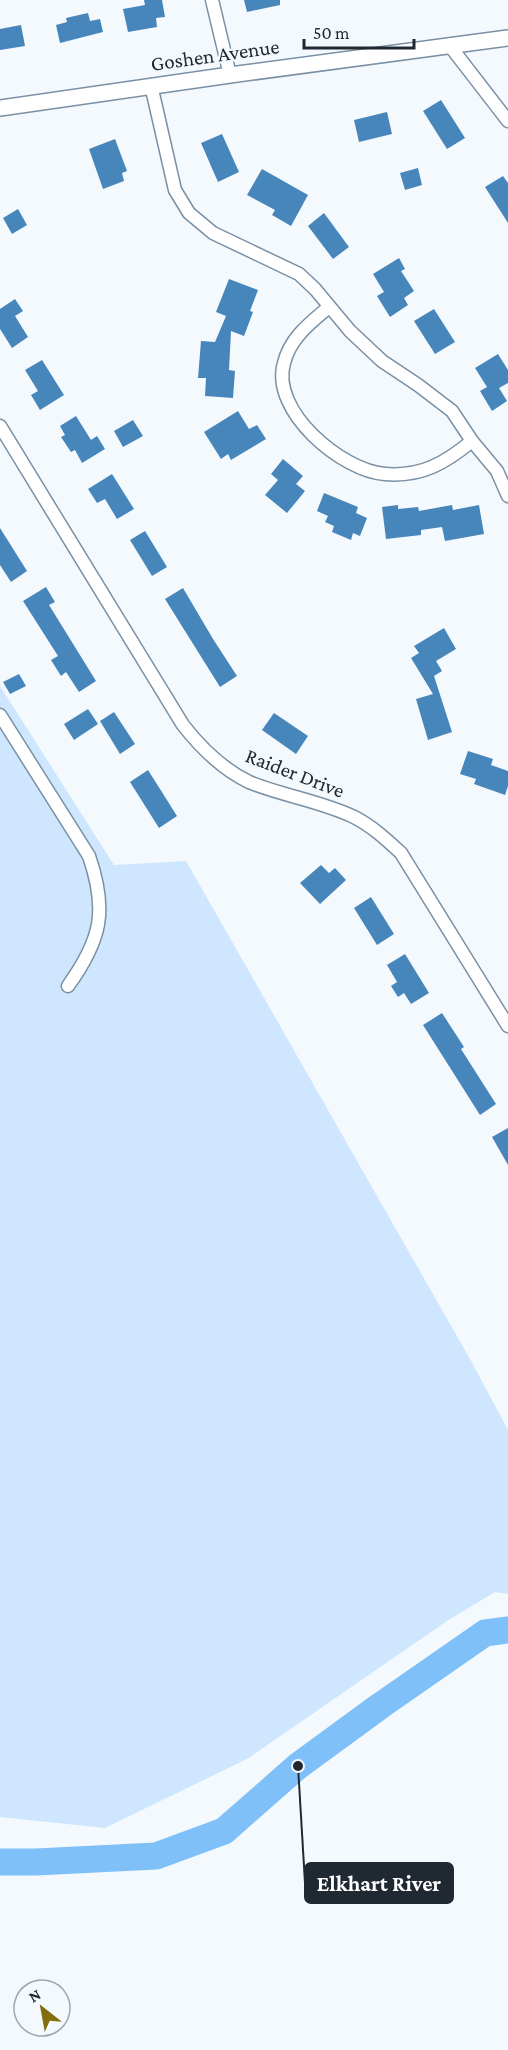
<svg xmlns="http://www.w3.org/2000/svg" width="508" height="2050" viewBox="0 0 508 2050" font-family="'Crimson Pro',serif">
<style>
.green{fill:#cee7ff}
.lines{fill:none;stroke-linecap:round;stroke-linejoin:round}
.river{stroke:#80c0f8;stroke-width:27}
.building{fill:#4786bb}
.minor-casing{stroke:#7990a5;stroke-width:15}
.tertiary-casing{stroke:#7990a5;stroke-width:18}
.minor{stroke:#fff;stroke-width:12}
.tertiary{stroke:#fff;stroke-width:15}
.labels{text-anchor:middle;stroke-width:4.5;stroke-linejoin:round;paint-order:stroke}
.street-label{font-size:21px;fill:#202932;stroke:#f4f9fe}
.leader{fill:none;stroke:#202932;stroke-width:2}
.callout-dot{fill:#202932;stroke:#f4f9fe;stroke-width:2}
.callout{fill:#202932;stroke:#202932;stroke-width:2}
.callout-label{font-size:22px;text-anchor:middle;font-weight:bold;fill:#fff}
</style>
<rect width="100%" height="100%" fill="#f4f9fe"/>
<!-- green -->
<polygon class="green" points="0,686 114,865 186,861 470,1359 508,1430 508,1594 495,1592 447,1621 247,1759 105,1828 0,1817"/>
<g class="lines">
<!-- river -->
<polyline class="river" points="0,1862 36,1862 156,1856 224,1831 298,1766 380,1706 485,1633 508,1630"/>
</g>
<!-- building -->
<g class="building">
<polygon points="144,0 162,0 165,17 156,18 157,27 128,32 123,9 145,5"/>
<polygon points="244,0 280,0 280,5 247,12"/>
<polygon points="88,13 90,21 100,19 103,32 60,43 56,25 67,22 66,18"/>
<polygon points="21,25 25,46 0,50 0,29"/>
<polygon points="441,100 465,138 447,149 423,111"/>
<polygon points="387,112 392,134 359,142 354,120"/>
<polygon points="222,134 239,172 218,182 201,143"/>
<polygon points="115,139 127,171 122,173 124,181 103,189 89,149"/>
<polygon points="418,168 422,185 405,190 400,173"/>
<polygon points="262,169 308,195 291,226 272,215 275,210 247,195"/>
<polygon points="503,176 508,183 508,223 485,187"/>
<polygon points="18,209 27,225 12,234 3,218"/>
<polygon points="324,213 349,247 333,259 308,226"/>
<polygon points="399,258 405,269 401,271 414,291 404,298 408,305 390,317 377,296 384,292 373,274"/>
<polygon points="229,279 258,290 250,311 253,312 244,336 231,331 229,370 235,371 233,398 205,396 206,378 198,378 201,341 215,342 226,316 216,312"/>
<polygon points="15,299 23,311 15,316 28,337 12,348 0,329 0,309"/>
<polygon points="434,309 455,342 435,354 414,321"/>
<polygon points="498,354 508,370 508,383 499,388 507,401 492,411 480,391 487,387 475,368"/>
<polygon points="42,360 64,395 40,410 31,395 38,391 25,370"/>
<polygon points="238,411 249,429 257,425 266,439 231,460 228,454 221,459 204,432"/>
<polygon points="76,416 91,440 97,436 105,449 82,463 75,450 71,452 61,437 65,435 60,426"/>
<polygon points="133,420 143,436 123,447 114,431"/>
<polygon points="283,459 303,476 296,484 305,491 287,513 265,495 278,480 271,474"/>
<polygon points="112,474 134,509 117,519 105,499 97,503 88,489"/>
<polygon points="324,493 358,507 356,513 367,518 360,536 353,533 351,540 332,532 334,526 325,522 328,516 317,511"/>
<polygon points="398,505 398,509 418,507 419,511 452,505 453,510 479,505 484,534 445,541 442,527 421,530 421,535 386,539 382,507"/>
<polygon points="0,528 27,571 11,582 0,565"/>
<polygon points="145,531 167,567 152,576 130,540"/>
<polygon points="46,587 55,602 49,605 96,681 79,692 66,672 61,676 51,660 58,656 23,601"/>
<polygon points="183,588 213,639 237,676 220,687 165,599"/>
<polygon points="444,628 456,649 436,661 442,671 434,676 452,732 428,740 416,699 433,694 411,658 419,653 414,646"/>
<polygon points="19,674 26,686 10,694 3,682"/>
<polygon points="88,709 98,724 74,740 64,724"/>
<polygon points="114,712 135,744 120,754 100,721"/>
<polygon points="274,713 308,736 296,754 262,730"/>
<polygon points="468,751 493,759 491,765 508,771 508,786 505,795 474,784 476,779 460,774"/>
<polygon points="148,770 177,816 159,828 130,782"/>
<polygon points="321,865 329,873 335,868 346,880 320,904 300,883"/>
<polygon points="371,897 394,934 377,945 354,908"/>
<polygon points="405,954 429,993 411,1004 404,993 398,997 391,986 397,982 387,965"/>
<polygon points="442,1013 464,1047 461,1049 496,1104 480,1115 423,1025"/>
<polygon points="508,1128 508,1165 492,1137"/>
</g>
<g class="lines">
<!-- minor casing -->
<g class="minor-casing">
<g id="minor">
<polyline points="212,0 230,75"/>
<polyline points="450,46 508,121"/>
<polyline points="151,85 175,190 189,213 213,233 299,274 315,289 350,331 382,361 418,385 452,411 472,441 497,471 508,496"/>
<path d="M329,307C310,323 290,338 284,363C270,411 342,471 385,474C422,477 445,463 472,441"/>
<path d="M0,426L183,725C201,748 222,769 249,782C283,796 321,801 354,817C372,826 387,840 401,853L508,1026"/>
<path d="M0,715L89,856C108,911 101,940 68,986"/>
</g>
</g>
<!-- tertiary casing -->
<g class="tertiary-casing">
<polyline id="tertiary" points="0,108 230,75 508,38"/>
</g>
<!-- minor -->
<use href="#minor" class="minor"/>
<!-- tertiary -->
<use href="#tertiary" class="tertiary"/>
</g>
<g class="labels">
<!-- street labels -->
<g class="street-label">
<text transform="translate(215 55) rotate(-8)" y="7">Goshen Avenue</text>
<text transform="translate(295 773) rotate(21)" y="7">Raider Drive</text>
</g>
</g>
<!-- callouts -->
<path class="leader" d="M298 1766L305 1883"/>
<circle class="callout-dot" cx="298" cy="1766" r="6"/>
<rect class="callout" x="305" y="1863" width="148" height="40" rx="6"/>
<g class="callout-label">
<text x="379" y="1891">Elkhart River</text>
</g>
<!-- north arrow -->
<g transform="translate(42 2008) rotate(329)"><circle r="28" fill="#f4f9fe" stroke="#9fa6ac" stroke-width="1.5"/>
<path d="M0-4.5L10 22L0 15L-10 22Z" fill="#826e0c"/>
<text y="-9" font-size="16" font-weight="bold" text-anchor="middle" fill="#202932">N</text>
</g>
<!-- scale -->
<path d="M304 39v9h110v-9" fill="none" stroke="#202932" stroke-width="3"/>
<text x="313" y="39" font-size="18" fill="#202932" stroke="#f4f9fe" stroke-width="4.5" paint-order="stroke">50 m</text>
</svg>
